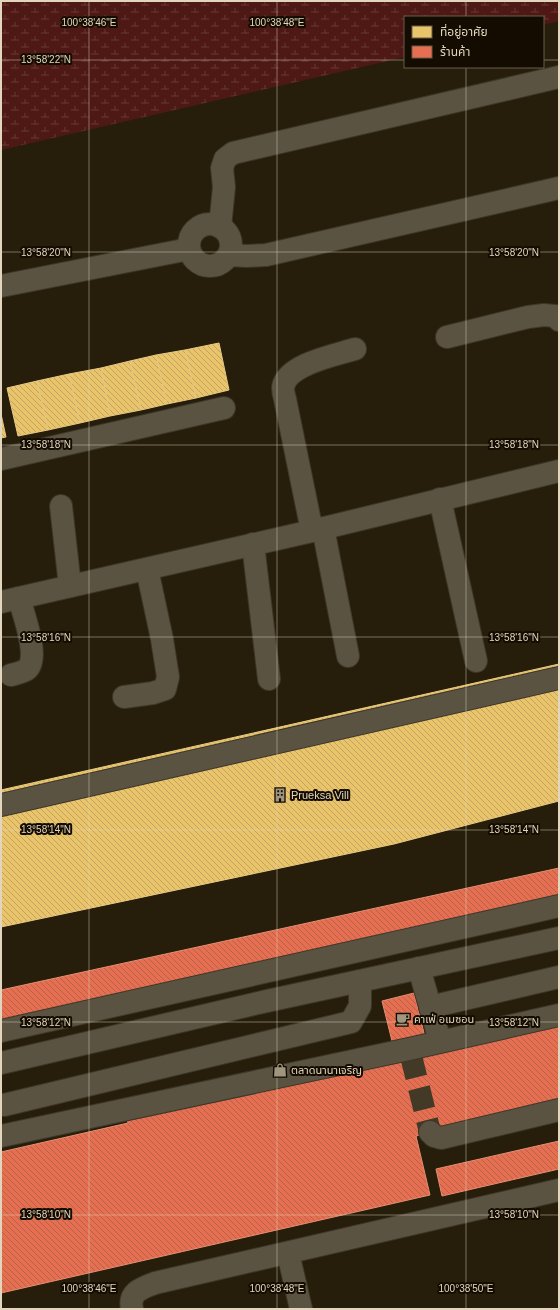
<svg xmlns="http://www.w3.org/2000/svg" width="560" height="1310" viewBox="0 0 560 1310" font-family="Arial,'Noto Sans Thai',sans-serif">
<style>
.wetland{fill:url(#wetland-marsh)}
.homes{fill:url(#homes-back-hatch);stroke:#e7c983}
.shops{fill:url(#shops-back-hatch);stroke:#e68e72}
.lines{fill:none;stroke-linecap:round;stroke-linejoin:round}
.minor-tunnel{stroke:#423a26;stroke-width:22;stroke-dasharray:22 11;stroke-linecap:butt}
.minor-casing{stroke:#3d372a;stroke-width:24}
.minor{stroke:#5a5342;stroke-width:22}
.ticks{fill:none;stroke:#e2d6be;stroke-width:1;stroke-opacity:0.45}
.labels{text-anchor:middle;stroke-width:4;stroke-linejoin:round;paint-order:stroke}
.poi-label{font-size:11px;fill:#e2d6be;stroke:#140c00;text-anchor:start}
.ticks-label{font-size:10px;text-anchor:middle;fill:#e2d6be;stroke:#140c00;stroke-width:4;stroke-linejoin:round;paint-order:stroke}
</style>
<defs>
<pattern id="wetland-marsh" width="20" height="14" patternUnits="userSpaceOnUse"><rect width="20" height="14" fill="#4e1815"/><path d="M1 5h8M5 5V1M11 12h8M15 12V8" fill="none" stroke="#673935"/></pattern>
<pattern id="homes-back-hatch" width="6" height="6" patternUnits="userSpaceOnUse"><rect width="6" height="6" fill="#e9c46a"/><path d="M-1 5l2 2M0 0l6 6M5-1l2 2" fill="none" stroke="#c0a35e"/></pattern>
<pattern id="shops-back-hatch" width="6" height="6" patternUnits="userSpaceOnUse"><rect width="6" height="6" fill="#e76f51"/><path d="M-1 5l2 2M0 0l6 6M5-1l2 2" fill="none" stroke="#b6614a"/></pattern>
</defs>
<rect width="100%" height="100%" fill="#261e0b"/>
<!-- wetland -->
<polygon class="wetland" points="1,1 559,1 559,21 543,25 543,17 405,17 405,57 1,150"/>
<!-- homes -->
<g class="homes">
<polygon points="219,343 229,390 196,398 185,350"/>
<polygon points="185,350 196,398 167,404 156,355"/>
<polygon points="156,355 167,404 141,410 130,361"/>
<polygon points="130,361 141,410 110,416 101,368"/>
<polygon points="101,368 110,416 80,423 69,374"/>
<polygon points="69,374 80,423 48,430 37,381"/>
<polygon points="37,381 48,430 18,436 7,388"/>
<polygon points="1,414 6,437 1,438"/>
<polygon points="559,664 559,801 394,844 1,927 1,790"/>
</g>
<!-- shops -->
<g class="shops">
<polygon points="559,868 559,902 1,1024 1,990"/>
<polygon points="414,993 425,1037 393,1045 382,1001"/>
<polygon points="559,1022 559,1103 416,1136 430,1195 1,1293 1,1152 128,1123 127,1118"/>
<polygon points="559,1141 559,1169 442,1196 436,1169"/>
</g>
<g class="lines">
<!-- minor-tunnel -->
<polyline class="minor-tunnel" points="411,1056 430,1132"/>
<!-- minor casing -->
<g class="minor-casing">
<g id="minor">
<circle cx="210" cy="245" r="21"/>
<polyline points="220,227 224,187 222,168 225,159 233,153 559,77"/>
<polyline points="229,255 247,256 266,255 559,188"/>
<polyline points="1,286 189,249"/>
<polyline points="447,337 528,317 544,315 555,316 559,320"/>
<polyline points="1,459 224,408"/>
<polyline points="440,499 476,661"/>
<polyline points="61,506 70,586"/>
<polyline points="323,528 348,656"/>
<path d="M312,531L285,399C284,396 283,391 283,387C287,364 336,355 355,349"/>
<polyline points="253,544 269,679"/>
<polyline points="1,602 312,531 559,471"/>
<path d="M11,675C15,674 22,672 26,670C41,660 23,613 19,598"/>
<polyline points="124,697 153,693 165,689 168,677 162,639 147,569"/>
<polyline points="1,805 559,678"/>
<polyline points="419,968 440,1041"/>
<polyline points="430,1007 559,977"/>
<polyline points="1,1031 559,906"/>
<polyline points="1,1063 267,1001 559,938"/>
<polyline points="4,1105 351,1022 360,1006 360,981"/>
<polyline points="430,1132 434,1136 441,1138 559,1110"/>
<polyline points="1,1136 409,1049 559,1015"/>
<polyline points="288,1253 301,1309"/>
<path d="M132,1309C128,1292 142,1288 155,1283L559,1190"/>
</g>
</g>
<!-- minor -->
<use href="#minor" class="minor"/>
</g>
<!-- ticks -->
<path class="ticks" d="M89,1V1309M277,1V1309M466,1V17M1,60H405M543,60H559M466,67V1309M1,252H559M1,445H559M1,637H559M1,830H559M1,1022H559M1,1215H559"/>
<!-- icons -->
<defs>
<g id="building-bare" transform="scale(1.08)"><path d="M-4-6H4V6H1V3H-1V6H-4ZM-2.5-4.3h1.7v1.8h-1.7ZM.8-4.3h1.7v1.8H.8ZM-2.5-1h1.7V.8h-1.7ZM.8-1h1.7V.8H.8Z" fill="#a0967f" stroke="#140c00" stroke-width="2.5" paint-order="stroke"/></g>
<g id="cafe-bare" transform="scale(1.08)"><path d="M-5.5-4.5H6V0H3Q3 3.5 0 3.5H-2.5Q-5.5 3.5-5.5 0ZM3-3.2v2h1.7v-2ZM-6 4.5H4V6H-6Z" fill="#a0967f" stroke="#140c00" stroke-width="2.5" paint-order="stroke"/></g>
<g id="shop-bare" transform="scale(1.08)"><path d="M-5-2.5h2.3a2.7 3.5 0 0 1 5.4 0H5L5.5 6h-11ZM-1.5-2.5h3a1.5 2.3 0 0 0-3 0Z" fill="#a0967f" stroke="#140c00" stroke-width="2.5" paint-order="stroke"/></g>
</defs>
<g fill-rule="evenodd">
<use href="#building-bare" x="280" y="795"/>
<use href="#cafe-bare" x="403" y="1019"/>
<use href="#shop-bare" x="280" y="1070"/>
</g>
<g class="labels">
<!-- poi labels -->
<g class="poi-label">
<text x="291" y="799">Prueksa Vill</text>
<text x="414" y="1023">คาเฟ่ อเมซอน</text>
<text x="291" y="1074">ตลาดนานาเจริญ</text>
</g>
</g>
<g class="ticks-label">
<text x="89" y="26">100°38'46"E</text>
<text x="277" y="26">100°38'48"E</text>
<text x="46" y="63">13°58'22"N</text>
<text x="46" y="256">13°58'20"N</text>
<text x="514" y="256">13°58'20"N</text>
<text x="46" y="448">13°58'18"N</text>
<text x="514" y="448">13°58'18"N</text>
<text x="46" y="641">13°58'16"N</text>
<text x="514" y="641">13°58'16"N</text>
<text x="46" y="833">13°58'14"N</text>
<text x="514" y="833">13°58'14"N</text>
<text x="46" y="1026">13°58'12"N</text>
<text x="514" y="1026">13°58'12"N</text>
<text x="46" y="1218">13°58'10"N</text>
<text x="514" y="1218">13°58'10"N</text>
<text x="89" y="1292">100°38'46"E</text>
<text x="277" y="1292">100°38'48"E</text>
<text x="466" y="1292">100°38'50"E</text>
</g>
<!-- border -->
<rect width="560" height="1310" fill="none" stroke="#e2d6be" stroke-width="4"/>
<!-- legend -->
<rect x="404" y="16" width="140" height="52" fill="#140c00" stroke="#665d4c"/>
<rect x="412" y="26" width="20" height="12" fill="#e9c46a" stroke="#665d4c"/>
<text x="440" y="36" font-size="12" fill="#e2d6be">ที่อยู่อาศัย</text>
<rect x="412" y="46" width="20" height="12" fill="#e76f51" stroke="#665d4c"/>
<text x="440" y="56" font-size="12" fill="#e2d6be">ร้านค้า</text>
</svg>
